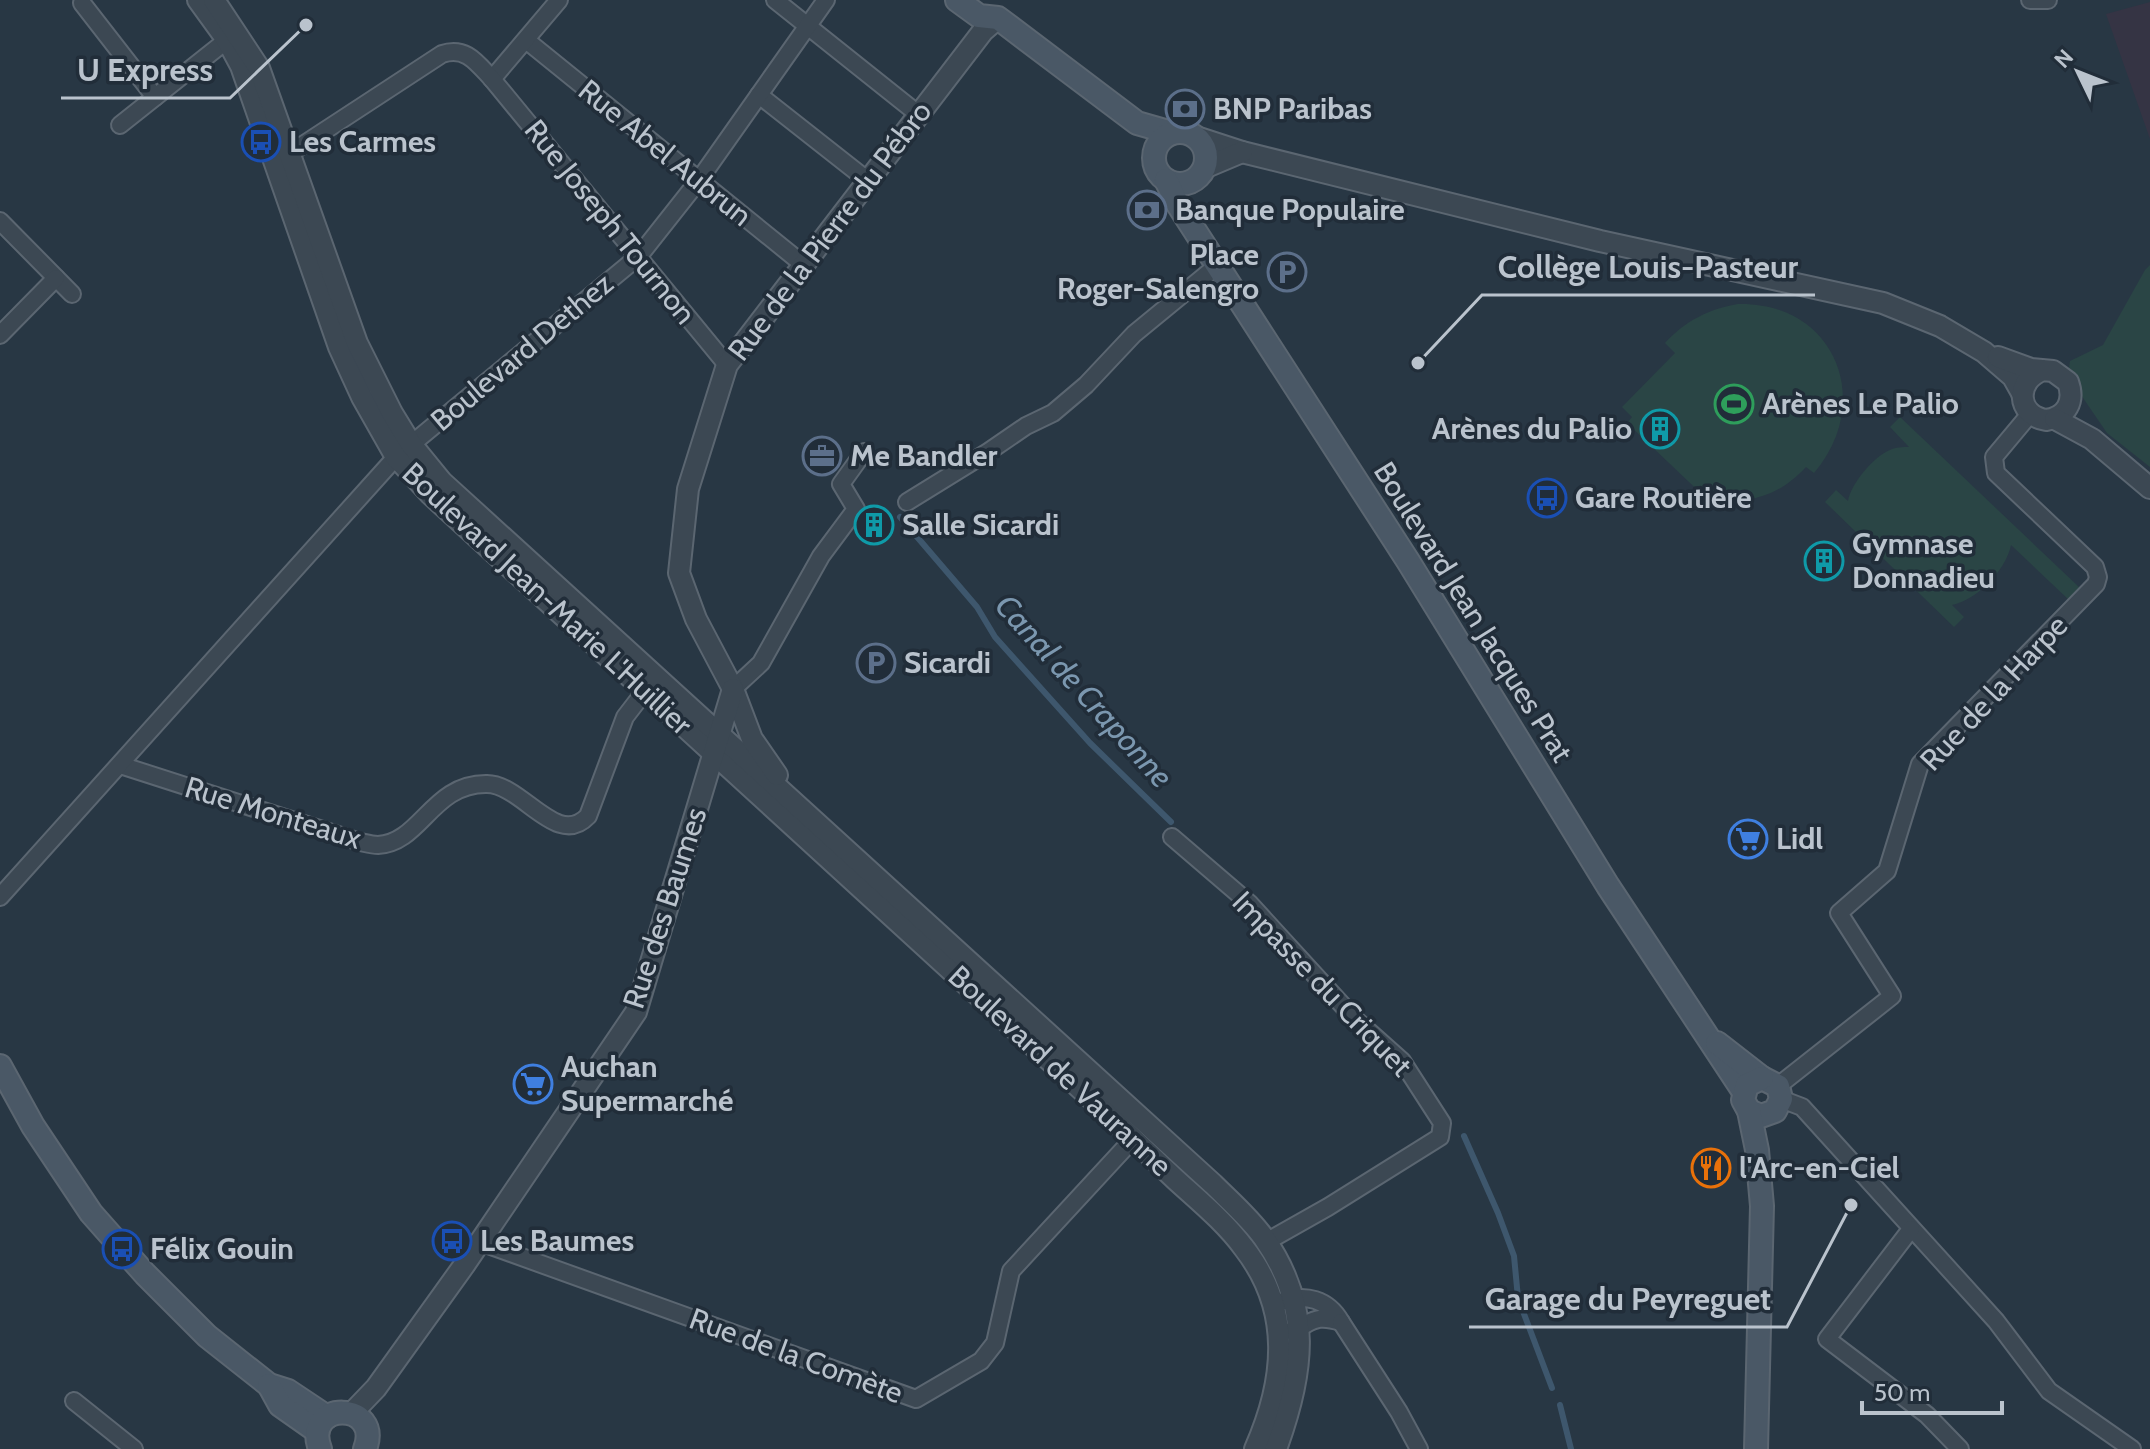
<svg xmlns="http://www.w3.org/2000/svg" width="2150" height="1449" viewBox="0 0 2150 1449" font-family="Cabin,sans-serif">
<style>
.medical{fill:#353444}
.green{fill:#2a4545}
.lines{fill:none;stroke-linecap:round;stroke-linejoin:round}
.stream{stroke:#3e576d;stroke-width:6}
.minor-casing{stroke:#5b6671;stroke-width:20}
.tertiary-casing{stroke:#5b6671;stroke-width:24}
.secondary-casing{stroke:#5b6671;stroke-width:26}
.minor{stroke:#3c4853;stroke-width:16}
.tertiary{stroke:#3c4853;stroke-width:20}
.secondary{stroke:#4a5866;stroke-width:22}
.labels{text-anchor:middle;stroke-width:7;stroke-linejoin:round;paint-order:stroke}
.poi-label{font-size:30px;font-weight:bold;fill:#bac3cd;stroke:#212d39;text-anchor:start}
.street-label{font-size:30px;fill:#bac3cd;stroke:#212d39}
.water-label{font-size:32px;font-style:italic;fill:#7b97af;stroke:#212d39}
.leader{fill:none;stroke:#bac3cd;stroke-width:3}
.callout-dot{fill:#bac3cd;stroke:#212d39;stroke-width:3}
.callout-label{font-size:32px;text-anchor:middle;font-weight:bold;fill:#bac3cd;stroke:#212d39;stroke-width:7;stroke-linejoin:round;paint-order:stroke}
</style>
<rect width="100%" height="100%" fill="#283744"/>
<!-- medical -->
<polygon class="medical" points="2150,2 2150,139 2106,14"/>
<!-- green -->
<g class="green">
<polygon points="2150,265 2150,467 2107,433 2068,376 2070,361 2103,345 2145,270"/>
<path d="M1738,304C1835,302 1875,401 1814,473L1806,467C1777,498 1751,502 1710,502L1627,423L1632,417L1622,407L1675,353L1665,343C1685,321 1709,309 1738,304Z"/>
<path d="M1900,417L2080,588L2069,600L2011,545C2006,570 1977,600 1952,605L1964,617L1954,627L1825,502L1836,490L1848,501C1851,484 1873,457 1890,450C1896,447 1903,447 1909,447L1890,427Z"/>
</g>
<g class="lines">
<!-- stream -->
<g class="stream">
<polyline points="900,517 977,607 995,637 1090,743 1171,822"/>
<polyline points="1464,1136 1498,1213 1514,1256 1518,1298 1552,1388"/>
<polyline points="1560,1405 1571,1449"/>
</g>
<!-- minor casing -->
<g class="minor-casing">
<g id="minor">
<polyline points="775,0 918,114"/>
<polyline points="2030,0 2048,0"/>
<polyline points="82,3 155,97"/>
<polyline points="526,40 804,265"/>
<polyline points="492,79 559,0"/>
<polyline points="759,95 867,180"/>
<polyline points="120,125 227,40"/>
<path d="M283,158L442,54C466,46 477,63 492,79L727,365"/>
<polyline points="0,221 72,294"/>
<polyline points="0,335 56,278"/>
<polyline points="907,502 988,452 1026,426 1053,413 1086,385 1134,334 1218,265"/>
<polyline points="733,689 761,663 821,556 856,509 841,484 864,452"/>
<path d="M120,765L360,842C365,843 372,845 378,845C421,843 432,783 487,784C522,784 557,849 588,816L625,717L645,691"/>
<polyline points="1172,837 1249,903 1356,1020 1402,1061 1442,1123 1440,1137 1328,1207 1266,1242"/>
<polyline points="0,897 396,457 639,256 699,180 826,0"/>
<polyline points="1778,1086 1892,996 1839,913 1887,871 1920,764 2096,584 2098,577 2095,567 1996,473 1994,457 2030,414"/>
<polyline points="1781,1099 1802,1107 1996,1321 2049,1391 2132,1449"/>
<polyline points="1911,1229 1827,1339 1927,1415 1960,1449"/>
<polyline points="480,1242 916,1399 981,1361 995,1343 1011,1271 1133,1139"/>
<path d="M1281,1302C1305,1293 1328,1299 1341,1322C1314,1314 1314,1322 1291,1331"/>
<polyline points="1341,1322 1399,1412 1419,1449"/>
<polyline points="74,1401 134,1449"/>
</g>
</g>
<!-- tertiary casing -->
<g class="tertiary-casing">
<g id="tertiary">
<path d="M198,0L227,40L241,66L339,347L362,397L396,457L430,494L1105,1111C1128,1134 1152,1157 1175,1179C1199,1201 1225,1222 1244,1248C1293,1311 1285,1381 1255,1449"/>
<path d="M214,0L259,68L357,343L392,413L411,444L442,482L1213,1184C1230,1201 1250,1218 1264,1238C1313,1308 1304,1373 1276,1449"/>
<polyline points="1196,137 1242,152 1600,241 1883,303 1940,326 1984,352 2013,377 2022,393"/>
<polyline points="1204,168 1242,152"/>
<path d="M1998,357L2031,369L2053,371L2068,382C2075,401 2067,417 2046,420C2016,415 2015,380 2043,370"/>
<polyline points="2055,419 2092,439 2150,488"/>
<polyline points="777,775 752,739 733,689 696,619 679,573 688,489 727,365 983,31 998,18"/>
<polyline points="352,1413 376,1388 465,1264 636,1012 733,689"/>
</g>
</g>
<!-- secondary casing -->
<g class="secondary-casing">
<g id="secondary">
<polyline points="957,0 979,16 998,18 1137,123 1172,133"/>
<circle cx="1180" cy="158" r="26"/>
<polyline points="1166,180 1177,203 1408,561 1608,886 1744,1092"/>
<polyline points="1717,1043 1762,1078 1778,1086 1781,1099 1775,1111 1761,1116 1749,1111"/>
<polyline points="0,1066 33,1126 91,1213 145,1274 207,1336 269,1385 288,1391 327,1417"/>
<polyline points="269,1385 280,1405 317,1431"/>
<path d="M320,1449C302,1400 383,1401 365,1449"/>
<polyline points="1756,1449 1762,1206 1757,1150 1749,1111 1743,1100 1747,1085 1762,1078"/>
</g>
</g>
<!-- minor -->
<use href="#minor" class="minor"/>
<!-- tertiary -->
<use href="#tertiary" class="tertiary"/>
<!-- secondary -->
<use href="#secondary" class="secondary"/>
</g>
<!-- icons -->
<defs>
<g id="bank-ring" transform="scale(2)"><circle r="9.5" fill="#212d39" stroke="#5c6f8a" stroke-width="1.5"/><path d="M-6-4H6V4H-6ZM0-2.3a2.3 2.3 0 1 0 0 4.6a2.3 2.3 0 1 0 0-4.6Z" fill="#5c6f8a"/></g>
<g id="bus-ring" transform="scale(2)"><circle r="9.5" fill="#212d39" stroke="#1a4fb4" stroke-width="1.5"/><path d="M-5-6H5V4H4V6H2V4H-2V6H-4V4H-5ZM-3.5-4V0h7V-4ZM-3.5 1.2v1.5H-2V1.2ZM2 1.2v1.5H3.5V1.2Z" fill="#1a4fb4"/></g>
<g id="parking-ring" transform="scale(2)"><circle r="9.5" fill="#212d39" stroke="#5c6f8a" stroke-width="1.5"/><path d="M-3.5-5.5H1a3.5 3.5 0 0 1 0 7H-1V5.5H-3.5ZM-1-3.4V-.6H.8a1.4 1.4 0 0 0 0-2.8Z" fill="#5c6f8a"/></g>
<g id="stadium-ring" transform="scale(2)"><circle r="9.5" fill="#212d39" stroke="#2e9e5b" stroke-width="1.5"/><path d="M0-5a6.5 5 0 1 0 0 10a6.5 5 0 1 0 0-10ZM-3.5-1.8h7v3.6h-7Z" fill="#2e9e5b"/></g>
<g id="building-ring" transform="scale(2)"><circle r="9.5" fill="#212d39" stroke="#0f9aa8" stroke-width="1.5"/><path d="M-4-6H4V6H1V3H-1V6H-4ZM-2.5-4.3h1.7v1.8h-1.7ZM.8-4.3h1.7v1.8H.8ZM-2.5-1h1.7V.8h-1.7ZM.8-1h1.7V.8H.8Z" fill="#0f9aa8"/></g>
<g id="office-ring" transform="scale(2)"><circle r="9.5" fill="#212d39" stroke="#5c6f8a" stroke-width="1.5"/><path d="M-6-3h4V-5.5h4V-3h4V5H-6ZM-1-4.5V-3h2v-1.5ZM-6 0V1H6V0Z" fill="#5c6f8a"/></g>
<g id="supermarket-ring" transform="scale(2)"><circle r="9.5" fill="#212d39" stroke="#3f7fe0" stroke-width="1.5"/><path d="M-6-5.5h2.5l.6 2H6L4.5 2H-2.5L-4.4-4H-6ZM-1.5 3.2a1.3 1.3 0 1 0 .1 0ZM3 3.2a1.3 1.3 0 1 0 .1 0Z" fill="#3f7fe0"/></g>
<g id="restaurant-ring" transform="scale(2)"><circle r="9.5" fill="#212d39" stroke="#e8710a" stroke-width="1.5"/><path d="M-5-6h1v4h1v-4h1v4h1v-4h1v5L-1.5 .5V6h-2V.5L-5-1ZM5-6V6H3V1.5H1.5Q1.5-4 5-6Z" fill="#e8710a"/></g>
</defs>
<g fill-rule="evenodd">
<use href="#bank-ring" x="1185" y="109"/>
<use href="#bus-ring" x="261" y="142"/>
<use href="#bank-ring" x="1147" y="210"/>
<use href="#parking-ring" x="1287" y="272"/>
<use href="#stadium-ring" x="1734" y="404"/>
<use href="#building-ring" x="1660" y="429"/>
<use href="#office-ring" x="822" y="456"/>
<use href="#bus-ring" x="1547" y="498"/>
<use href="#building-ring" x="874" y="525"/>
<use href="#building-ring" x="1824" y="561"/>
<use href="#parking-ring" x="876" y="663"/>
<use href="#supermarket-ring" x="1748" y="839"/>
<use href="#supermarket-ring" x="533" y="1084"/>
<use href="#restaurant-ring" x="1711" y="1168"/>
<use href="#bus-ring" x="452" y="1241"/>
<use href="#bus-ring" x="122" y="1249"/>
</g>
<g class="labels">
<!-- poi labels -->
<g class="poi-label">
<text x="1213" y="119">BNP Paribas</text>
<text x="289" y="152">Les Carmes</text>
<text x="1175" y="220">Banque Populaire</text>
<text x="1259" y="265" text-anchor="end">Place<tspan x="1259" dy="34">Roger-Salengro</tspan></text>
<text x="1762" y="414">Arènes Le Palio</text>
<text x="1632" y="439" text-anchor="end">Arènes du Palio</text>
<text x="850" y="466">Me Bandler</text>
<text x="1575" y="508">Gare Routière</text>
<text x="902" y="535">Salle Sicardi</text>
<text x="1852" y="554">Gymnase<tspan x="1852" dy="34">Donnadieu</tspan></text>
<text x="904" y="673">Sicardi</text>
<text x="1776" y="849">Lidl</text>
<text x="561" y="1077">Auchan<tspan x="561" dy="34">Supermarché</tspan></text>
<text x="1739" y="1178">l'Arc-en-Ciel</text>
<text x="480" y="1251">Les Baumes</text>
<text x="150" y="1259">Félix Gouin</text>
</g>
<!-- street labels -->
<g class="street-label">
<text transform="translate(665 153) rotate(39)" y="10">Rue Abel Aubrun</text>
<text transform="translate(610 222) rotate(51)" y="10">Rue Joseph Tournon</text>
<text transform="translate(830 231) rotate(-53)" y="10">Rue de la Pierre du Pébro</text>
<text transform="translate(522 352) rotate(-40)" y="10">Boulevard Dethez</text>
<text transform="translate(547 599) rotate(43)" y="10">Boulevard Jean-Marie L'Huillier</text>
<text transform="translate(1473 612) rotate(58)" y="10">Boulevard Jean Jacques Prat</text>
<text transform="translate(1994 693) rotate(-47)" y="10">Rue de la Harpe</text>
<text transform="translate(273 813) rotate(17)" y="10">Rue Monteaux</text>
<text transform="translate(665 908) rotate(-72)" y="10">Rue des Baumes</text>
<text transform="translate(1322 984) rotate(46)" y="10">Impasse du Criquet</text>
<text transform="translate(1060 1071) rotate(43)" y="10">Boulevard de Vauranne</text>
<text transform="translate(796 1356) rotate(20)" y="10">Rue de la Comète</text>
</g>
<!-- water labels -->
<g class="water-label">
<text transform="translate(1084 691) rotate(48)" y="11">Canal de Craponne</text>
</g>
</g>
<!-- callouts -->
<path class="leader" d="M306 25L230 98H61M1418 363L1482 295H1815M1851 1205L1787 1327H1469"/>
<g class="callout-dot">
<circle cx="306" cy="25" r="8"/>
<circle cx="1418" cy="363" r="8"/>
<circle cx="1851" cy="1205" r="8"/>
</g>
<g class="callout-label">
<text x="145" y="81">U Express</text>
<text x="1648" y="278">Collège Louis-Pasteur</text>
<text x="1628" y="1310">Garage du Peyreguet</text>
</g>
<!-- north arrow -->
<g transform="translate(2078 72) rotate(313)" stroke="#212d39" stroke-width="6" paint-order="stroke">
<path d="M0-6L14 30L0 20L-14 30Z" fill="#bac3cd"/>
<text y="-12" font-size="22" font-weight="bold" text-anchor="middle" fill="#bac3cd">N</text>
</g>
<!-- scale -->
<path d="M1862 1401v12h140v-12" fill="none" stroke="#bac3cd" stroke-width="4"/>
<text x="1874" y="1401" font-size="24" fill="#bac3cd" stroke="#212d39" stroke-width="6" paint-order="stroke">50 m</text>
</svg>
